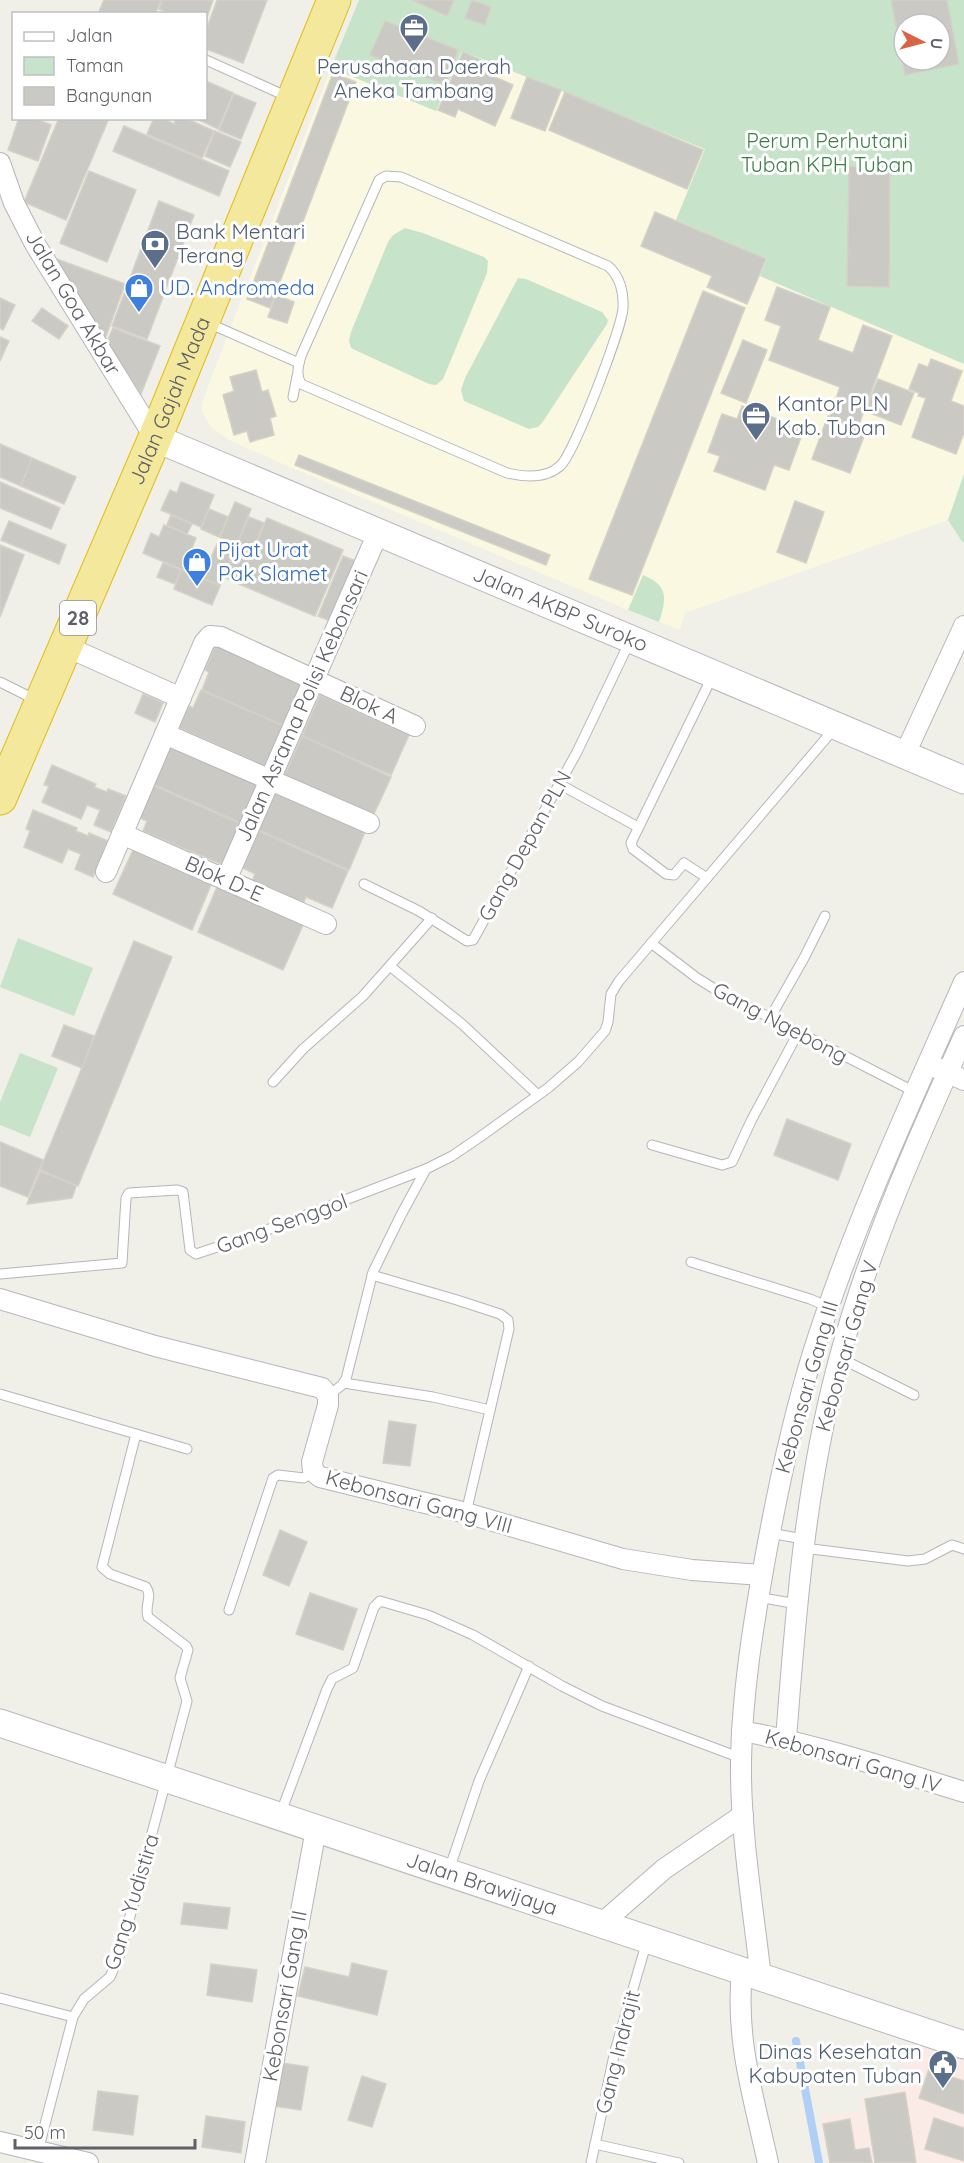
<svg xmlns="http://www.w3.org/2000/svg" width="964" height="2163" viewBox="0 0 964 2163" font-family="Quicksand,sans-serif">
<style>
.commercial{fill:#fbf8e1}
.medical{fill:#faebe7}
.green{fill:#c7e4cb;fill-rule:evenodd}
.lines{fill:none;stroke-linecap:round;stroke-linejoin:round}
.stream{stroke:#b0cff7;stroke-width:8}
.building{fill:#cbc9c4;stroke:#d4d1c7;stroke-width:1.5;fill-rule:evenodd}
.lane-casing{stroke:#b5b6bb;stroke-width:11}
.street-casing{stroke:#b5b6bb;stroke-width:22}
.secondary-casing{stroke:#b6b8bd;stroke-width:29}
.highway-casing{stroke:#e1bc17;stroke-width:35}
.lane{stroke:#fff;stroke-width:9}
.street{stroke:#fff;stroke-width:20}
.secondary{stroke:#fff;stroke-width:27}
.highway{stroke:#f3e89b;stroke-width:33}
.labels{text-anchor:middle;stroke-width:6;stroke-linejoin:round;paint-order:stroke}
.shield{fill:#fff;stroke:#8f9094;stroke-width:1.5}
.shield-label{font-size:20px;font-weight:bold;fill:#5f6166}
.service-label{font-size:21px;fill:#4e5e75;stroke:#fff;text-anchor:start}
.park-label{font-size:21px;fill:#3d7f49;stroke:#fff}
.shop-label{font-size:21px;fill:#366cbe;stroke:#fff;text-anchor:start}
.street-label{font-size:21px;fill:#5f6166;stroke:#fff}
</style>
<rect width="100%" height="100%" fill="#f0efe8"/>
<!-- commercial -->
<polygon class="commercial" points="462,51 705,149 676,220 767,259 761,277 964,364 964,474 948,520 685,613 680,630 628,610 292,468 229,440 211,427 202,412 202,404 208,386 331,68 436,111"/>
<!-- medical -->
<polygon class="medical" points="910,2044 964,2061 964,2163 828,2163 820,2117 863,2110 861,2097 898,2090"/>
<!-- green -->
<g class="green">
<path d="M359,0H964V364L760,276L767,259L676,220L705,149L462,51L436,111L331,68ZM904,24H940V60H904Z"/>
<polygon points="405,228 423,233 484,257 488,261 487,273 443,379 436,385 429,384 355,350 351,348 349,341 351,332 388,242 393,235"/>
<polygon points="518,278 526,279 602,312 608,320 607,324 542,423 538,427 529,429 464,401 461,390 465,378"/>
<polygon points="964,474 964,541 963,543 948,520"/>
<path d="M643,575C668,585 667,598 659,622L628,610Z"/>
<polygon points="18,938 93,968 74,1016 0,987"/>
<polygon points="20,1053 58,1068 30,1137 0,1125 0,1102"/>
</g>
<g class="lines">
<!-- stream -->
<polyline class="stream" points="796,2041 819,2163"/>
</g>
<!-- building -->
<g class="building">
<polygon points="104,0 161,0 155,14 98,14"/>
<polygon points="162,0 213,0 206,20 206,14 171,14 159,9"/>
<polygon points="217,0 267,0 243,63 206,49 206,31"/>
<polygon points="412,0 454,0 447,16"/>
<polygon points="472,0 491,7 485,25 465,18"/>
<path d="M891,0H947L959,64L905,75ZM904,24H940V60H904Z"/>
<polygon points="385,21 458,50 445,85 370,55"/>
<polygon points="463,52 485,62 481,71 513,85 495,126 458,109 455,117 438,110"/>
<polygon points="333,73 356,82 270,308 247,299"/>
<polygon points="527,77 561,90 545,131 511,118"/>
<polygon points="206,81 233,93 218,129 195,118 206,118"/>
<polygon points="565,92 703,150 687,189 549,130"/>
<polygon points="234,94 256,103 241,139 219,130"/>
<polygon points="19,118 34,118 51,125 38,161 8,150"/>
<polygon points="59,118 109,118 66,220 24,202"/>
<polygon points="154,118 163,118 174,124 176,118 185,118 214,131 202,158 147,134"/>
<polygon points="124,126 229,171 219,196 113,151"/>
<polygon points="215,131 241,142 230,167 205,156"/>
<polygon points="849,166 890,167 889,287 847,286"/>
<polygon points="89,171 136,190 107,262 60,243"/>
<polygon points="159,201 194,215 147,339 112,326"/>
<polygon points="655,212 766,259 747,304 707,287 712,276 641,246"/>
<polygon points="54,258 125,284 105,339"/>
<polygon points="777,287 830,307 818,340 853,353 863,325 892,336 858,427 830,416 840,387 769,360 781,326 765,320"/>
<polygon points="703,291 745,308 632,595 589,579"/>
<polygon points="276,295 294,302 287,323 268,317"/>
<polygon points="0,298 15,305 3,330 0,328"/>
<polygon points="42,308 68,326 59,339 32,321"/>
<polygon points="113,328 160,346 141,394 107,342"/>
<polygon points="0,337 9,341 0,361"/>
<polygon points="743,340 767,350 746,403 721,393"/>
<polygon points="931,359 962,371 951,401 964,406 964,433 956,454 912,437 926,398 918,396 919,393 909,389 919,364 928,367"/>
<polygon points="256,370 262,392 268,390 276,416 270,418 274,435 250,442 247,431 234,435 223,395 234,391 230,377"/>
<polygon points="878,379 914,393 901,425 865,411"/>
<polygon points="742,406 804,429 789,470 774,465 765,490 714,471 720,456 708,452 722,414 737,419"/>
<polygon points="828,416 866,431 850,473 812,459"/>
<polygon points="0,444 32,458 21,486 0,477"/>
<polygon points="299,455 550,555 546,565 295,465"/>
<polygon points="32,458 76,477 64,504 21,486"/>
<polygon points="0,482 60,508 51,529 0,508"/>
<polygon points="181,482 214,495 201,527 161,510 170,490 177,493"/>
<polygon points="795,501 824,512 806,563 777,552"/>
<polygon points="235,502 251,509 237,544 220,537"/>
<polygon points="209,509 228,517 219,537 201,529"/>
<polygon points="171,515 192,524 187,534 167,525"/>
<polygon points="249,517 264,523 239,583 224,577"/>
<polygon points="267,518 343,550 315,616 239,584"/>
<polygon points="9,521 66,545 59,564 1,540"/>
<polygon points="164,525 196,538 183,570 143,553 151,533 159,537"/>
<polygon points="217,544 234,551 220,585 202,578"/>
<polygon points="0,545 24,555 0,617"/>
<polygon points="343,556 358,562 333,622 318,616"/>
<polygon points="163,563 181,570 175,584 157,577"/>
<polygon points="181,570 220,586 212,605 174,589"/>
<polygon points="216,644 303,682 284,726 202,690 209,672 205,670"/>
<polygon points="201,690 284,726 266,767 179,728 189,706 193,708"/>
<polygon points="143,694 163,703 155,722 135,713"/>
<polygon points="320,695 409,735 391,775 302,736"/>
<polygon points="302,736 391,777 373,816 284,777"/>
<polygon points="170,746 258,785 241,823 153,784"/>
<polygon points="52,765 96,784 94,787 107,792 108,789 126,796 111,832 94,825 100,810 87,805 81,819 42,802 49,786 44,785"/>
<polygon points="152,785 241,824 223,865 143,831 147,821 138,817"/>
<polygon points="276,793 365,832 349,870 259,830"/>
<polygon points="33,810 77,828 76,831 88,836 89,833 108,841 93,877 75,869 81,854 68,849 62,863 24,847 30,831 26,829"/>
<polygon points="259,831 348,871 332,908 306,897 303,904 252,882 255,874 243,868"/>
<polygon points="133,850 211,885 192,930 113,894"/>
<polygon points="217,887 303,925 283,970 198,932"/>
<polygon points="134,941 172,957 78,1186 40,1170"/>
<polygon points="64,1025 94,1036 82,1068 52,1056"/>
<polygon points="787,1119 851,1144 838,1180 774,1155"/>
<polygon points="0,1142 43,1160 28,1197 0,1186"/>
<polygon points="40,1171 76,1186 72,1198 27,1204"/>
<polygon points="389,1421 416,1425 410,1466 383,1463"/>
<polygon points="280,1530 307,1542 289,1586 263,1575"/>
<polygon points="310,1593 357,1609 343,1650 296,1634"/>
<polygon points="184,1903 230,1908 227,1929 181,1924"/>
<polygon points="352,1963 387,1971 377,2015 298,1996 305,1967 349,1977"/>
<polygon points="211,1964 257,1970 252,2002 207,1995"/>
<polygon points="282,2063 308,2067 301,2110 274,2106"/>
<polygon points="929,2069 964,2081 964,2114 919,2098"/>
<polygon points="362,2076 386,2084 372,2127 348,2120"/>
<polygon points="98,2091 138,2096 133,2135 93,2130"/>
<polygon points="905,2092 916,2163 875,2163 865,2099"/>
<polygon points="206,2116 245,2122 241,2153 202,2147"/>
<polygon points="934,2118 964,2128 964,2161 925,2149"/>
<polygon points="850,2119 855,2150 869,2148 872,2163 830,2163 823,2124"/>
</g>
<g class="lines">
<!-- lane casing -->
<g class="lane-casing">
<g id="lane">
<polyline points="206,60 288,97"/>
<path d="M386,176L401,177L608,266C620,276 624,293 623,308C622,328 574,454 560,466C546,479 524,477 507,473L301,384C296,375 298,366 301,356L375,189L379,180Z"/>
<polyline points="208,323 299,363"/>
<polyline points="293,397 297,376"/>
<polyline points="0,682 36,700"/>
<polyline points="559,784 638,827"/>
<polyline points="707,878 684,863 674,875 666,874 633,849 631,843 712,677"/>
<polyline points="364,884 419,911 467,941 473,940 577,752 630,641"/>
<polyline points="651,943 697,978 718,991 915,1092"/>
<polyline points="391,967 462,1024 538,1095"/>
<polyline points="770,1018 804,958 825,916"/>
<polyline points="273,1082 303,1049 363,996 432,918"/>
<polyline points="652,1145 722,1165 732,1162 751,1121 798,1033"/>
<polyline points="691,1262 810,1299 829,1307"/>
<polyline points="0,1274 122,1263 126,1198 129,1193 177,1190 183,1192 190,1250 196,1254 259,1233 426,1169 452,1156 480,1137 548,1088 578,1062 605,1031 608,1022 611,994 619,981 834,729"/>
<polyline points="372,1275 457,1300 500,1314 508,1320 509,1329 466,1513"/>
<polyline points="840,1358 914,1395"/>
<polyline points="344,1383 433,1397 490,1410"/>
<polyline points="0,1394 187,1449"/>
<polyline points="328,1396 342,1385 346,1379 373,1272 401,1215 426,1169"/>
<polyline points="770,1533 803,1539"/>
<polyline points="804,1548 908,1561 925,1559 952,1545 964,1549"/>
<polyline points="758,1597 797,1604"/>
<polyline points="229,1610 273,1478 278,1475 304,1478 313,1471"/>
<polyline points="280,1815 327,1689 332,1679 353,1668 374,1607 380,1601 428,1615 473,1635 562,1686 602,1706 741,1758"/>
<polyline points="449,1870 479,1781 529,1666"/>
<polyline points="0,1998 73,2017"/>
<polyline points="595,2144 679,2163"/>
<path d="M38,2151L73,2017L84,1999L110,1977L120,1954L187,1701L180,1678L188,1650L186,1646L148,1617C144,1606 153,1597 146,1587L110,1574L102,1567L136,1434"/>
<polyline points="591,2163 615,2051 647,1941"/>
</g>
</g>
<!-- street casing -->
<g class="street-casing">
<g id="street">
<polyline points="0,163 14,203 35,244 155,438"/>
<polyline points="65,646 181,698"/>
<polyline points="165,734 369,823"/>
<polyline points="904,756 964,626"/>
<polyline points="122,834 326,924"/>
<polyline points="106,872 204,643 210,636 221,637 415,726"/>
<polyline points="226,880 378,533"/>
<polyline points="935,1067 964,1080"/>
<polyline points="0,1299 155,1346 322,1388 328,1396 328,1405 312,1462 313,1471 320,1477 466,1513 623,1559 692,1570 762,1575"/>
<path d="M742,1731C818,1745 890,1769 964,1792"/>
<path d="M786,1739C796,1607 806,1476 842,1349C872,1241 918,1138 964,1036"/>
<polyline points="600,1925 664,1869 743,1815"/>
<path d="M742,1972C735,2040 754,2098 768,2163"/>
<path d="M761,1978C753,1907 740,1832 741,1761C742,1697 752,1633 763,1570C776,1497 791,1424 813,1353C853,1226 910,1104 964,982"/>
<polyline points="0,2142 88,2163"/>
<polyline points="255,2163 316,1829"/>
</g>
</g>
<!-- secondary casing -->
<g class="secondary-casing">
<g id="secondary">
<path id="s1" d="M155,438L964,780"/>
<path id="s2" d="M0,1723L964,2045"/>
</g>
</g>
<!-- highway casing -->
<g class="highway-casing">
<g id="highway">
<path id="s3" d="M0,798L155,438L334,0"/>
</g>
</g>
<!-- lane -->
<use href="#lane" class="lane"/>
<!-- street -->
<use href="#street" class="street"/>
<!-- secondary -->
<use href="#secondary" class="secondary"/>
<!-- highway -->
<use href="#highway" class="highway"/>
</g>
<!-- icons -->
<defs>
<g id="office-pin" transform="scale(1.5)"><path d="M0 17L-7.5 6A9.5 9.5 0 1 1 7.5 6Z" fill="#5c6f8a" stroke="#fff"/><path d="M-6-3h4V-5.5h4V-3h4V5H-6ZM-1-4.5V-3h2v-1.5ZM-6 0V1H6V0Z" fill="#fff"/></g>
<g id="bank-pin" transform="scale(1.5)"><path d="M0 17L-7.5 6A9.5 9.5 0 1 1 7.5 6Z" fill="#5c6f8a" stroke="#fff"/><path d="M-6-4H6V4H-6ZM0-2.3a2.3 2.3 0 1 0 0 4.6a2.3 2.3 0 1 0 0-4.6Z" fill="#fff"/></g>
<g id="shop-pin" transform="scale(1.5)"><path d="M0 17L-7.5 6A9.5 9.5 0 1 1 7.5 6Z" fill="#3f7fe0" stroke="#fff"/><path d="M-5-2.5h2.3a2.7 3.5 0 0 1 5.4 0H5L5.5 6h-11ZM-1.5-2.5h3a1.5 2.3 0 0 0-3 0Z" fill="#fff"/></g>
<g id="civic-pin" transform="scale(1.5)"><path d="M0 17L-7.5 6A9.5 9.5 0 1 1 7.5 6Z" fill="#5c6f8a" stroke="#fff"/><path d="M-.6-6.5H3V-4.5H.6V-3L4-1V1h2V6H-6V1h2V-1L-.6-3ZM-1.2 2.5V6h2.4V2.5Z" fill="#fff"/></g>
</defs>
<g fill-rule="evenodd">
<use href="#office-pin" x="414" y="28"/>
<use href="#bank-pin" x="155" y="244"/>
<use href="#shop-pin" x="139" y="288"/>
<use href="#office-pin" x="756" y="416"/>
<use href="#shop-pin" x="197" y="562"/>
<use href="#civic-pin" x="943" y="2064"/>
</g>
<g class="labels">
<!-- shield labels -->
<rect class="shield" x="60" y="601" width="36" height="34" rx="4.5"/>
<g class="shield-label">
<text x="78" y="625">28</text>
</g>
<!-- service labels -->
<g class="service-label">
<text x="414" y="74" text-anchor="middle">Perusahaan Daerah<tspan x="414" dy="24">Aneka Tambang</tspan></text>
<text x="176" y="239">Bank Mentari<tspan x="176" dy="24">Terang</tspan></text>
<text x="777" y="411">Kantor PLN<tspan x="777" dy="24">Kab. Tuban</tspan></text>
<text x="922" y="2059" text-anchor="end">Dinas Kesehatan<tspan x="922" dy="24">Kabupaten Tuban</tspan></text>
</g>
<!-- park labels -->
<g class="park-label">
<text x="827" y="148">Perum Perhutani<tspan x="827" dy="24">Tuban KPH Tuban</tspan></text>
</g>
<!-- shop labels -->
<g class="shop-label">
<text x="160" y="295">UD. Andromeda</text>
<text x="218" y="557">Pijat Urat<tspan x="218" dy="24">Pak Slamet</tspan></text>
</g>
<!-- street labels -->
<g class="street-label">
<text transform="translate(73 303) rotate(59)" y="7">Jalan Goa Akbar</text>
<text dy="7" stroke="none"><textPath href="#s3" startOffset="432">Jalan Gajah Mada</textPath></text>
<text dy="7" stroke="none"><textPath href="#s1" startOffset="440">Jalan AKBP Suroko</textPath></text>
<text transform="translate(369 705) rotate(25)" y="7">Blok A</text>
<text transform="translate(302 706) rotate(-66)" y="7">Jalan Asrama Polisi Kebonsari</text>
<text transform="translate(525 846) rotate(-61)" y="7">Gang Depan PLN</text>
<text transform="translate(224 879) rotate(24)" y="7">Blok D-E</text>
<text transform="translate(780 1023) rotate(28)" y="7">Gang Ngebong</text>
<text transform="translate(282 1224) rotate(-20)" y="7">Gang Senggol</text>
<text transform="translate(847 1346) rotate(-74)" y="7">Kebonsari Gang V</text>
<text transform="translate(807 1387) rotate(-74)" y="7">Kebonsari Gang III</text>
<text transform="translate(419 1502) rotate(15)" y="7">Kebonsari Gang VIII</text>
<text transform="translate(853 1761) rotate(16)" y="7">Kebonsari Gang IV</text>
<text dy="7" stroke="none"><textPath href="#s2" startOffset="508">Jalan Brawijaya</textPath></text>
<text transform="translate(132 1902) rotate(-73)" y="7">Gang Yudistira</text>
<text transform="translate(285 1996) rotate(-80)" y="7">Kebonsari Gang II</text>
<text transform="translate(618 2052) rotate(-76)" y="7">Gang Indrajit</text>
</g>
</g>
<!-- legend -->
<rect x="12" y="12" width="195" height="108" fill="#ffffff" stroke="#bfc0c2" stroke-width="1.5"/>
<rect x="24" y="32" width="30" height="9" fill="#ffffff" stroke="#bfc0c2" stroke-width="1.5"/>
<text x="66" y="42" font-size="18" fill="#5f6166">Jalan</text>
<rect x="24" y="57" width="30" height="18" fill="#c7e4cb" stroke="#bfc0c2" stroke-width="1.5"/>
<text x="66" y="72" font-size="18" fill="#5f6166">Taman</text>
<rect x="24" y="87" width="30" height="18" fill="#cbc9c4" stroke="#bfc0c2" stroke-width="1.5"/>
<text x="66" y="102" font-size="18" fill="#5f6166">Bangunan</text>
<!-- north arrow -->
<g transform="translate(922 42) rotate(96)"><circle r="28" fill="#ffffff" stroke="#bfc0c2" stroke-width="1.5"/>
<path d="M0-4.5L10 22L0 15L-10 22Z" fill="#d96344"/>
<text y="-9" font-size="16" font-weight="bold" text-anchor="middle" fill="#5f6166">U</text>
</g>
<!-- scale -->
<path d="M15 2139v9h180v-9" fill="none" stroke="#5f6166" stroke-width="3"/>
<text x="24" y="2139" font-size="18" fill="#5f6166" stroke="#ffffff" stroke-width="4.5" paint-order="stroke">50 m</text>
</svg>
